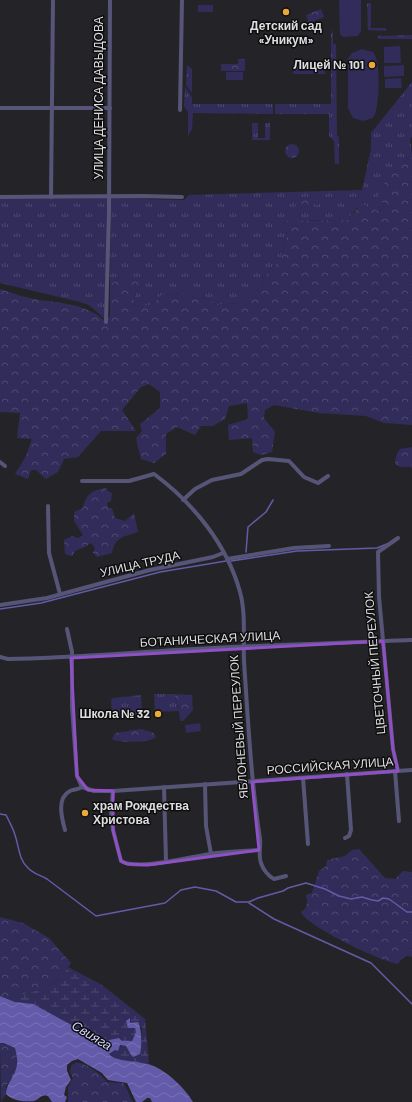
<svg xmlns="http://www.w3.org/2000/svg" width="412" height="1102" viewBox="0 0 412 1102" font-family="Barlow,sans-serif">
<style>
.grass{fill:url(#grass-tufts)}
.forest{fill:url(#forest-crowns)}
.wetland{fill:url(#wetland-marsh)}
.pitch{fill:#312c59}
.water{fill:url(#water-waves)}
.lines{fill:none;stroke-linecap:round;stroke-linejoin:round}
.stream{stroke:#635ba9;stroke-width:1.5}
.street{stroke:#575577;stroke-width:4}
.marked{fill:none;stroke:#8f50c6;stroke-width:3;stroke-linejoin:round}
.poi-dot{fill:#eba93a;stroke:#0e0e0f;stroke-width:1.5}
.labels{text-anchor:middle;stroke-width:3;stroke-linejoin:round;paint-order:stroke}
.poi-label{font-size:12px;font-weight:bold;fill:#dedee0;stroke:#0e0e0f;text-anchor:end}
.street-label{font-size:12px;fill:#dedee0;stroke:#0e0e0f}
.water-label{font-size:13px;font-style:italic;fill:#d3d2fe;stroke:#0e0e0f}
</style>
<defs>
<pattern id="grass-tufts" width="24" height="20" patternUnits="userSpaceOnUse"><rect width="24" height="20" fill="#312c59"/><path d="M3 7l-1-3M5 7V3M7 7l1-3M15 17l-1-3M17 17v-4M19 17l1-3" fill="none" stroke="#4e4a71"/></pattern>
<pattern id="forest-crowns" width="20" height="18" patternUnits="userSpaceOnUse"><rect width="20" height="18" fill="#312c59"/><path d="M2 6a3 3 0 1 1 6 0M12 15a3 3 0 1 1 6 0" fill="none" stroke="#4e4a71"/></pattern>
<pattern id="wetland-marsh" width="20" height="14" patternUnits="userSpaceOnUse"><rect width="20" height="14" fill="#312c59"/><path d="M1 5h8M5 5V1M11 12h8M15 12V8" fill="none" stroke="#4e4a71"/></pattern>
<pattern id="water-waves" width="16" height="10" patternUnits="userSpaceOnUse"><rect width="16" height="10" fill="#635ba9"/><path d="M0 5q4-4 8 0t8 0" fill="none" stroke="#7972b5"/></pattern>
</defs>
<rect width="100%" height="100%" fill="#242428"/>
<!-- grass -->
<g class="grass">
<polygon points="367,3 371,3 371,28 386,28 386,31 368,30"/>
<polygon points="333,30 333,44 336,44 337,136 339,137 339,164 335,164 334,141 329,136 329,114 275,114 275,104 331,104 331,34"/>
<polygon points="412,35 412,39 378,39 378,36"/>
<polygon points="187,65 192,69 192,93 186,85"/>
<path d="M412,82V137L410,139L412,153L402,166L380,212L357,208L347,220C328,221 301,218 285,225L287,236L280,260L264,277L261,286L253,293L245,296L238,303L217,305L206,298L198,299L184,293L162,295L151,305L138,307L133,304L136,292L143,283L123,275L110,285L111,198L179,200H184L189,195L362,190L371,149V133Z"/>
<polygon points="185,87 192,97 192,104 273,104 273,114 193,113 192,129 188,136 188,112 184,106"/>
<polygon points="252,123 258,123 258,138 265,138 265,123 270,123 270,140 252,140"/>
<polygon points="108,198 106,320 89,305 80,302 0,283 0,199"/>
<polygon points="154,694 174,694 179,711 155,712"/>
<polygon points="141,695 142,714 112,717 111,700 113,698"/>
</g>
<!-- forest -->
<g class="forest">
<polygon points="321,9 324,17 309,23 306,15"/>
<polygon points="238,59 245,59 245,71 221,71 221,64 238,64"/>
<rect x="293" y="63" width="32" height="11"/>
<circle cx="292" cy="151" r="7"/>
<path d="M412,153V425L384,423L366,416L319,413L274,405L265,410L264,418L275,432L272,452L261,455L253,452L252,438L229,440L228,425L248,419L247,403L229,406L225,419L213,426H201L195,435L177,427L166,434V454L154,463L141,459L136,438L142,431L140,424L160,408V392L149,384L141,387L122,410L136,431H101L78,457L64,459L58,472L46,479L36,470H31L28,479L15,474L26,456L32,439L17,438L20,413L0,412V289C10,292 20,296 30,298C57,304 81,301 104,320L110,316V285L123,275L142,278L143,283L136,292L133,304L138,307L151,305L162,295L184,293L198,299L206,298L217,305L238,303L245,296L253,293L261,286L264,277L280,260L287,236L285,225L287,221L347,220L362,204L380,212L384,204L377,195L395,167L402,166Z"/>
<path d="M313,197L318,199V205L311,204L295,207L296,204C303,202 306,198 313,197Z"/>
<polygon points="412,447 412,469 411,467 400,467 395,464 396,456 400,449"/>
<path d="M106,488L107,491L112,493L111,501L107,503L108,508H112L115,518L125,521L134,513L138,532C123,537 115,537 112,553L97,557L93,553L95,548L91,543L85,547L75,551L72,556L65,554L64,540L72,536L78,538L83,535L74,521V512L83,508C86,494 92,490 106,488Z"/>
<polygon points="174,694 192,695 193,710 183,721 180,721 179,709"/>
<path d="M141,729L154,733L156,737C150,743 119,743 112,739L115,733Z"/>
<path d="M359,849L385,878L395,879L403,871L412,872V957C404,954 402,959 398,964C382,962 306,926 301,912C308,908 308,902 306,895L312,893L319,871L326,866L327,860L345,856L352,850Z"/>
<polygon points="0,917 23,923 49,938 71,963 61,979 45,989 20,995 15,1002 0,996"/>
<polygon points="0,1043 3,1043 15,1048 18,1064 13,1077 6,1086 6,1094 1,1102"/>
<path d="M76,1062C87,1064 101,1074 107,1082L123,1083C128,1088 129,1096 133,1102H68V1087L73,1078L70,1072L71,1066Z"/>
</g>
<!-- wetland -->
<path class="wetland" d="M68,967L102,985L145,1019L149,1064C139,1063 114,1061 109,1054L123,1045L126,1046L131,1055L141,1050L142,1027L130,1023V1019L128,1028H135L136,1032L132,1041H122L119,1038L109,1040L107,1044L101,1045L86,1033L15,1002L19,995L45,989L61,979Z"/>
<!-- pitch -->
<g class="pitch">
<polygon points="339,0 361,0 361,31 358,36 343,37 340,34"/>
<rect x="198" y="5" width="15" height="7"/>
<polygon points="400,46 401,63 384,63 384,47"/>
<path d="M362,49L373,52C381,60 380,109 373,118L363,121L353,118L348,108V59L352,53Z"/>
<polygon points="404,65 404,76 384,77 384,66"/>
<rect x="226" y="72" width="17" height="8"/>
<polygon points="401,78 402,88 385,88 385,79"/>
<polygon points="200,723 201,731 186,733 185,725"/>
</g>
<!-- water -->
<path class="water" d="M0,996L15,1002L33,1004L86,1033L101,1045L107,1044L109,1040L119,1038L122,1041H132L136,1032L135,1028H128L126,1021L130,1018V1023L138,1022C142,1028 142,1048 140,1054L133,1057L131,1055L126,1046L120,1045L118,1051L115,1050L109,1054C115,1062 140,1061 151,1065C167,1071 184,1087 193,1102H152L150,1098H147L142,1102H136L127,1083L108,1080L102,1073L78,1059L72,1061L67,1065V1071L71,1080L66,1087L64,1095L67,1097L65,1102H52L48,1096C41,1094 40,1099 34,1101C24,1102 13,1101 6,1094C6,1083 16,1076 17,1064C18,1060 16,1053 15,1048L4,1043H0Z"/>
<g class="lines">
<!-- stream -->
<g class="stream">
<polyline points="246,552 248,527 266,512 273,500"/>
<polyline points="231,561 297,551 377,548 387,544"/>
<polyline points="0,609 41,603 160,572 226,561"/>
<path d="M0,814L6,815C9,821 13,828 15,835C19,847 19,860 28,868C34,874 40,875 47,879L96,916L165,903L181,890L195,887L216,891L236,902H249L258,898L283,891L288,888L306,883L325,889L339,896L351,899L362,897L372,900L378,901L383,898L389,899L407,912H412"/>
<polyline points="249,903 274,919 371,963 412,1004"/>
</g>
<!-- street -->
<g class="street">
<polyline points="0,108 110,108"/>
<polyline points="180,110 182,0"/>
<polyline points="0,197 142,196 182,197"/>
<polyline points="51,197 53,0"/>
<polyline points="106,322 109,211 110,0"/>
<polyline points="0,462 5,466"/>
<path d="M82,481H129L154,474C192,502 227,544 240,592C246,613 243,639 244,661C248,720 251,780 260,839C261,847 258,855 261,863C263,869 268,876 274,879L286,876"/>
<polyline points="183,500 195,489 212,480 241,474 262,460 268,459 289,461 304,477 318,483 328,476"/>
<polyline points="48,506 49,553 60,594"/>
<polyline points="227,559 294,548 329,546"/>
<polyline points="0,605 47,598 150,570 213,557 223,553"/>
<polyline points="67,629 72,652 72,707 77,776 82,787"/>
<path d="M0,657L8,659C71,658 134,652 196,649C268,645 340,643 412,640"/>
<polyline points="395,771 399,821"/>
<polyline points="398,771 393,749 379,597 378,552 398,538"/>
<polyline points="303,778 308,844"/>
<polyline points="205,784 206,826 211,854"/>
<polyline points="82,787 94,791 113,791 412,770"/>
<polyline points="164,787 166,861"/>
<path d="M113,791L111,813L113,830L121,861C138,871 189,857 210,854C226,851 243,851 259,850"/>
<path d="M65,830C62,819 56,798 70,791C75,789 78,790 82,787"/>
<polyline points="345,838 349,836 351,830 347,774"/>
</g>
</g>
<!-- marked area -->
<path class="marked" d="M383,641L393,749L398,771L252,782L259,850L148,865L127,864L121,861L113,830V791L88,790L77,776L71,658Z"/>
<!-- markers -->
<g class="poi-dot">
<circle cx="286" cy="12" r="4"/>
<circle cx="372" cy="65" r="4"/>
<circle cx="158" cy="714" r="4"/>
<circle cx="85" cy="813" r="4"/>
</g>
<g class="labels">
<!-- poi labels -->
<g class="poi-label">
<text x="286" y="30" text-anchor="middle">Детский сад<tspan x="286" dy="14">«Уникум»</tspan></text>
<text x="364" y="69">Лицей № 101</text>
<text x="150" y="718">Школа № 32</text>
<text x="93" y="810" text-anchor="start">храм Рождества<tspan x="93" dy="14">Христова</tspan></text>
</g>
<!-- street labels -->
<g class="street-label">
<text transform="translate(99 98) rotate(-90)" y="4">УЛИЦА ДЕНИСА ДАВЫДОВА</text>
<text transform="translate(140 564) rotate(-13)" y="4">УЛИЦА ТРУДА</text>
<text transform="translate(210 639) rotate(-3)" y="4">БОТАНИЧЕСКАЯ УЛИЦА</text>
<text transform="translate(375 663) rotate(-95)" y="4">ЦВЕТОЧНЫЙ ПЕРЕУЛОК</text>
<text transform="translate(239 727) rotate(-94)" y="4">ЯБЛОНЕВЫЙ ПЕРЕУЛОК</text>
<text transform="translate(330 766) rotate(-4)" y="4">РОССИЙСКАЯ УЛИЦА</text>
</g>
<!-- water labels -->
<g class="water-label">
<text transform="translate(92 1035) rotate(31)" y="5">Свияга</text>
</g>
</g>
</svg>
